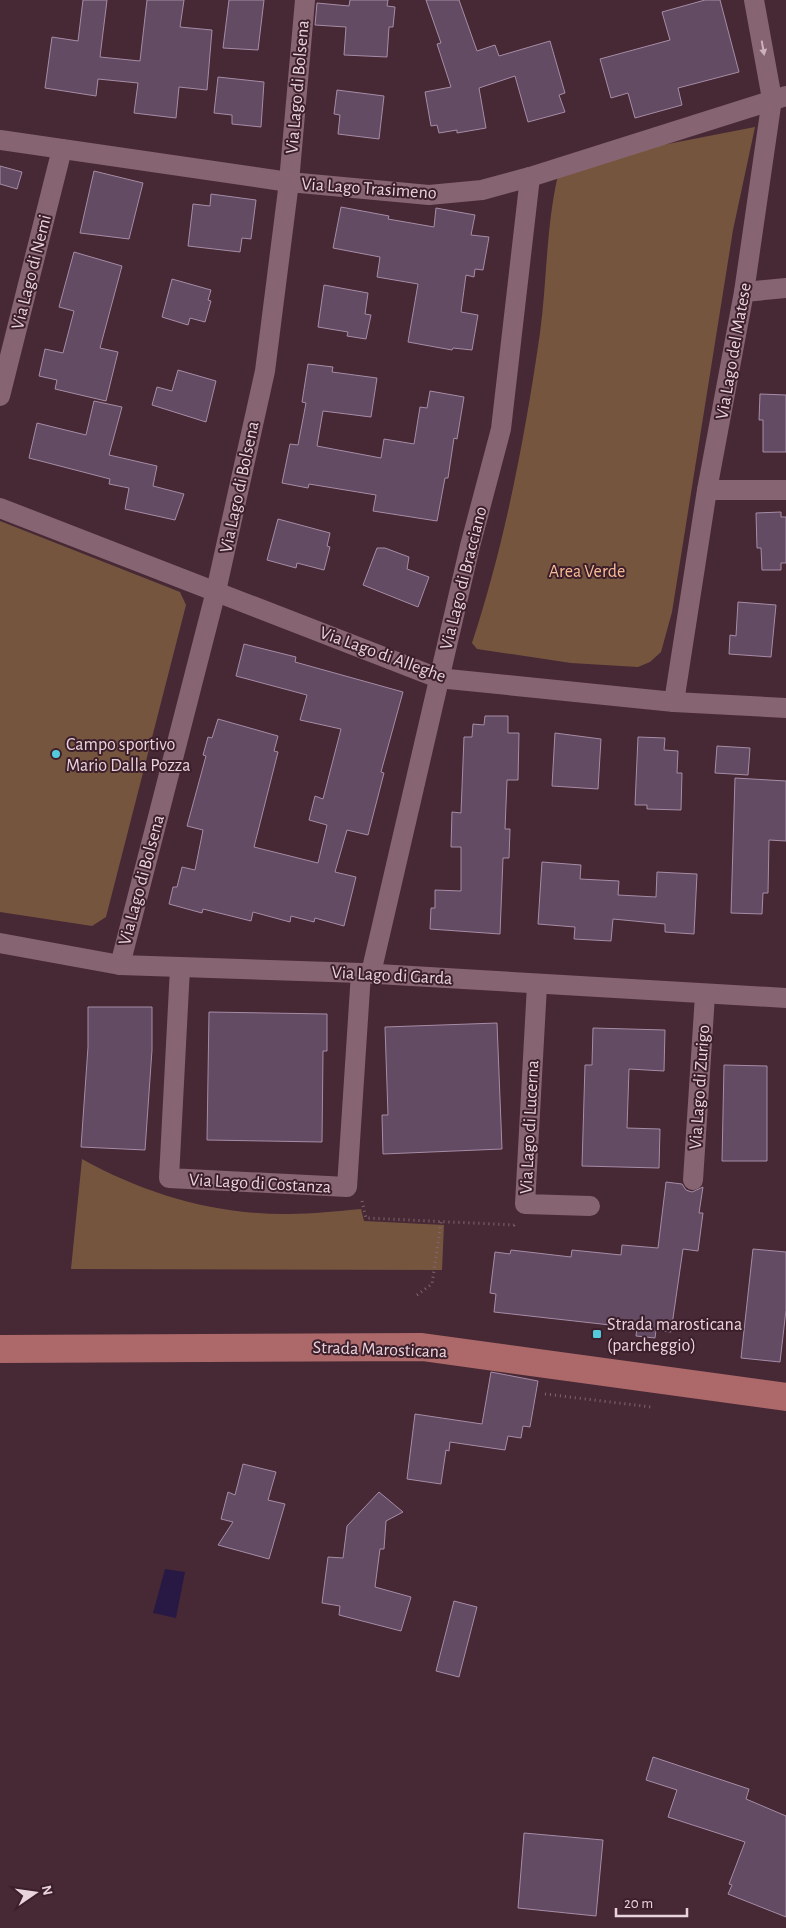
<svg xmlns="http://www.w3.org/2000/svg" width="786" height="1928" viewBox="0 0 786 1928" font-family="'Alegreya Sans',sans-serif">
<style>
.green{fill:#76553f}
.water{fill:#281944}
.building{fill:#624b63;stroke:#a68ca6}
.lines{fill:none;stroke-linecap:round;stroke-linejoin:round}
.path{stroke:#806670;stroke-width:3;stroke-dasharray:1 4;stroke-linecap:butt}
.street{stroke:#876471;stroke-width:20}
.primary{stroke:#ad696a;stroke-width:28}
.oneway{fill:#ccb2bb}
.poi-dot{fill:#53cadc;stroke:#3c1f2b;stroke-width:2}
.labels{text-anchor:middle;stroke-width:4;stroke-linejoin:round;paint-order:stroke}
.street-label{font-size:18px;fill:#e9d4db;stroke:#3c1f2b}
.park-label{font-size:18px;fill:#f8bc96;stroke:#3c1f2b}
.poi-label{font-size:18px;fill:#e9d4db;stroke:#3c1f2b;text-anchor:start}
</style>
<rect width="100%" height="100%" fill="#472935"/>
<!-- green -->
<g class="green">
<path d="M755,127L733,230L672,612L661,652L650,662L638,667L571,663L477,649L472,643C505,543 525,437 540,333C547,281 546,227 558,175L611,155Z"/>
<polygon points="0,521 180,592 186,605 106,917 92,926 0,912"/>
<path d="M82,1159C145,1194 215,1215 289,1214C312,1214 337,1211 361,1209L364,1221L444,1225L442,1270L71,1269Z"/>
</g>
<!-- water -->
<polygon class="water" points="165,1569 185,1572 176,1618 153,1613"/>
<!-- building -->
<g class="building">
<polygon points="83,0 107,0 100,57 140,61 147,0 184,0 180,27 212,30 207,90 179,87 176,118 134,113 138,83 98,79 96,96 45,88 52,37 78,41"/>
<polygon points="229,0 264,0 258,50 223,48"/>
<polygon points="350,0 388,0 387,6 395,7 393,27 389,27 387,57 344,55 346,27 315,25 317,3 349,6"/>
<polygon points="426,0 459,0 477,51 495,45 499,56 550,41 565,93 559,95 565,112 528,122 515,76 479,88 486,128 457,133 457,130 439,133 437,125 431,126 425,92 451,87 437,44 441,43"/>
<polygon points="705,0 720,0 739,72 678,88 682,105 635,118 628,93 611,98 600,59 670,40 662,12"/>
<polygon points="218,77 264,82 261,127 232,124 232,115 214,113"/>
<polygon points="337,90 384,96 379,139 338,134 340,115 334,114"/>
<polygon points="0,166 22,172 17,189 0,184"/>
<polygon points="94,171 143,183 129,239 80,233"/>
<polygon points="211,194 256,200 251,239 242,238 240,252 188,246 193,204 210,206"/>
<polygon points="341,207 389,216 388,219 434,227 436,208 475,215 471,235 489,237 483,270 475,269 474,277 466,275 461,312 478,315 472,350 453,348 452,350 408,342 418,284 377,277 380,257 333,248"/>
<polygon points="74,252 122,266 100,348 118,352 106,401 55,389 57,380 39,376 45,349 63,353 74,311 59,307"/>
<polygon points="172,279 211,290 208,300 211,301 205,322 190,318 188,325 162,317"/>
<polygon points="324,285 368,293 365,314 371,315 366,339 347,336 348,332 318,327"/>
<polygon points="308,364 333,367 332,372 377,378 371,417 323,411 317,446 381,458 384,439 414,444 420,407 427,408 430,391 464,397 457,439 454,438 448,478 445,478 437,521 373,511 376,495 309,484 308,488 282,483 290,444 298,445 306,403 302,402"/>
<polygon points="178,370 216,381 206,422 152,405 157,387 172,391"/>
<polygon points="760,394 786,395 786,452 763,452 763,420 759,420"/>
<polygon points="94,401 122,407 109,455 157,466 153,486 184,494 175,520 125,509 129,488 109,484 110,479 29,458 37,423 86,435"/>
<polygon points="781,512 781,517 786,517 786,563 781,563 781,570 762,570 761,548 757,548 756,513"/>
<polygon points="278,519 330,533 327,546 330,547 324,570 297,563 296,568 267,560"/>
<polygon points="377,548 385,548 409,557 407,569 429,577 418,607 363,585"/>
<polygon points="738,602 776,605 771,657 729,654 730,635 736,636"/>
<polygon points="244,644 296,657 295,662 403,692 381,772 384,773 368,835 347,830 335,872 356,877 344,926 315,918 314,922 291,916 290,922 253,912 251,921 203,909 202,913 169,904 173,887 177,887 182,867 195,870 203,830 187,826 206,756 203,755 208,737 212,738 218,719 278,736 274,751 278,752 254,847 318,863 327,825 309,820 315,796 323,799 341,729 300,720 307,695 236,676"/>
<polygon points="485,716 508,716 508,733 519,733 518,780 507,780 505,829 510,829 509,858 503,858 500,934 430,929 431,908 435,908 435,890 461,891 461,847 451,847 452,812 461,813 464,737 472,737 473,724 484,725"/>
<polygon points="555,733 601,739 598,789 552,786"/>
<polygon points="638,737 665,738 664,750 678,751 677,773 682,773 681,810 647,809 647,805 635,805"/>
<polygon points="717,746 750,748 748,775 715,773"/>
<polygon points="735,778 786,781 786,841 769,840 768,893 763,893 762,914 731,913"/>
<polygon points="542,862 581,865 580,879 619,881 618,895 656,897 657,872 697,874 694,934 665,932 665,924 613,919 611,941 574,939 575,927 538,924"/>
<polygon points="88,1007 152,1007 152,1050 145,1150 81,1147 88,1047"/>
<polygon points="209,1012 327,1014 327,1051 323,1051 322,1142 207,1140"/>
<polygon points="497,1023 502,1149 383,1154 382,1115 388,1115 385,1027"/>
<polygon points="593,1028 665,1030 664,1071 629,1069 627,1128 660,1129 659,1168 582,1166 585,1065 592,1065"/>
<polygon points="724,1065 767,1066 767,1161 722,1161"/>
<polygon points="666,1182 682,1184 686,1190 692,1192 703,1187 699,1213 703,1213 698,1251 683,1249 671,1332 656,1330 655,1338 636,1336 637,1328 494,1312 496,1294 490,1293 495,1252 510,1254 511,1250 571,1257 572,1250 621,1255 622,1245 658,1248"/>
<polygon points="753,1249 786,1252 786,1310 780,1362 741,1358"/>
<polygon points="491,1372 538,1381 530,1427 523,1426 521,1438 508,1436 505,1450 450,1442 449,1451 446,1450 441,1484 407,1479 415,1414 482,1424"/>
<polygon points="243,1464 276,1472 268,1500 285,1504 269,1559 218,1545 233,1522 221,1519 228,1492 235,1495"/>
<polygon points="379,1492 403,1512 386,1521 384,1549 380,1549 375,1587 411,1597 401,1631 339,1615 340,1606 322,1603 328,1557 343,1558 347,1526"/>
<polygon points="454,1601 477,1607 459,1677 436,1671"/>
<polygon points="653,1757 749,1789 746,1799 786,1816 786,1917 728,1894 732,1885 729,1884 745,1842 668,1817 677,1790 646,1780"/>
<polygon points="524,1833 603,1840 596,1916 518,1908"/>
</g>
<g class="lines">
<!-- path -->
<g class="path">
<polyline points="362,1201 366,1218 514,1225 516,1222"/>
<polyline points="417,1295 432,1284 441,1222"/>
<polyline points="545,1394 651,1407"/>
</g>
<!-- street -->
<g class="street">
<polyline points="0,140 289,182 429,195 482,190 530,177 786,96"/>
<polyline points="744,292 786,288"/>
<polyline points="0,396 62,149"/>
<polyline points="707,490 786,490"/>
<polyline points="0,508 438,678 674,702 786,708"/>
<polyline points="674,702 707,490 744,292 772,99 754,0"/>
<polyline points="0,943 120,965 361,973 786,998"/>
<polyline points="120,965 216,591 265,371 289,182 305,0"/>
<polyline points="180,968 169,1178 347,1187 361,973"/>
<polyline points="371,973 470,546 501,429 530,177"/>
<polyline points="537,985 525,1204 590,1206"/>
<polyline points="693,1180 705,995"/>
</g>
<!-- primary -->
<polyline class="primary" points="0,1349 422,1347 786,1397"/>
</g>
<!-- one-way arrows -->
<defs><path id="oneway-solid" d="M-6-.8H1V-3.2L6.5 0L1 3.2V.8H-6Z" transform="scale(1.25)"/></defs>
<use class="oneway" href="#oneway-solid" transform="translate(763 48) rotate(80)"/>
<!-- markers -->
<g class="poi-dot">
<circle cx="56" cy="754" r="5"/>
<rect x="592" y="1329" width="10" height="10" rx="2.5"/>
</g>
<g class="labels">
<!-- street labels -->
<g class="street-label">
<text transform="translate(297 87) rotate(-85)" y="6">Via Lago di Bolsena</text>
<text transform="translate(369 188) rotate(4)" y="6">Via Lago Trasimeno</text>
<text transform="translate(31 272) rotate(-76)" y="6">Via Lago di Nemi</text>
<text transform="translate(733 351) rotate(-80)" y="6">Via Lago del Matese</text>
<text transform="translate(239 487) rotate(-78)" y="6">Via Lago di Bolsena</text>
<text transform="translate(463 578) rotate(-76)" y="6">Via Lago di Bracciano</text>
<text transform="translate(383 654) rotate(20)" y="6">Via Lago di Alleghe</text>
<text transform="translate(141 880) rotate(-75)" y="6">Via Lago di Bolsena</text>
<text transform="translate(392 975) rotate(3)" y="6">Via Lago di Garda</text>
<text transform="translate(699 1087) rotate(-86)" y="6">Via Lago di Zurigo</text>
<text transform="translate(529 1127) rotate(-87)" y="6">Via Lago di Lucerna</text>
<text transform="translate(260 1183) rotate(3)" y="6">Via Lago di Costanza</text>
<text transform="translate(380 1349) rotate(2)" y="6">Strada Marosticana</text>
</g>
<!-- park labels -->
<g class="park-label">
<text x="587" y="577">Area Verde</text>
</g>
<!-- poi labels -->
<g class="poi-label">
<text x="66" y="750">Campo sportivo<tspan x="66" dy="21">Mario Dalla Pozza</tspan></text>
<text x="607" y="1330">Strada marosticana<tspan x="607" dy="21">(parcheggio)</tspan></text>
</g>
</g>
<!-- north arrow -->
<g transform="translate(35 1893) rotate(77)" stroke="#3c1f2b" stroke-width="4" paint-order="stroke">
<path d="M0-4L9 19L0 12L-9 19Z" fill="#e9d4db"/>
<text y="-8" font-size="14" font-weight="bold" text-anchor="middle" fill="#e9d4db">N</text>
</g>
<!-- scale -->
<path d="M616 1908v8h71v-8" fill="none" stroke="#e9d4db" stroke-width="2.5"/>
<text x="624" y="1908" font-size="15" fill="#e9d4db" stroke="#3c1f2b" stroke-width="4" paint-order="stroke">20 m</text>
</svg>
